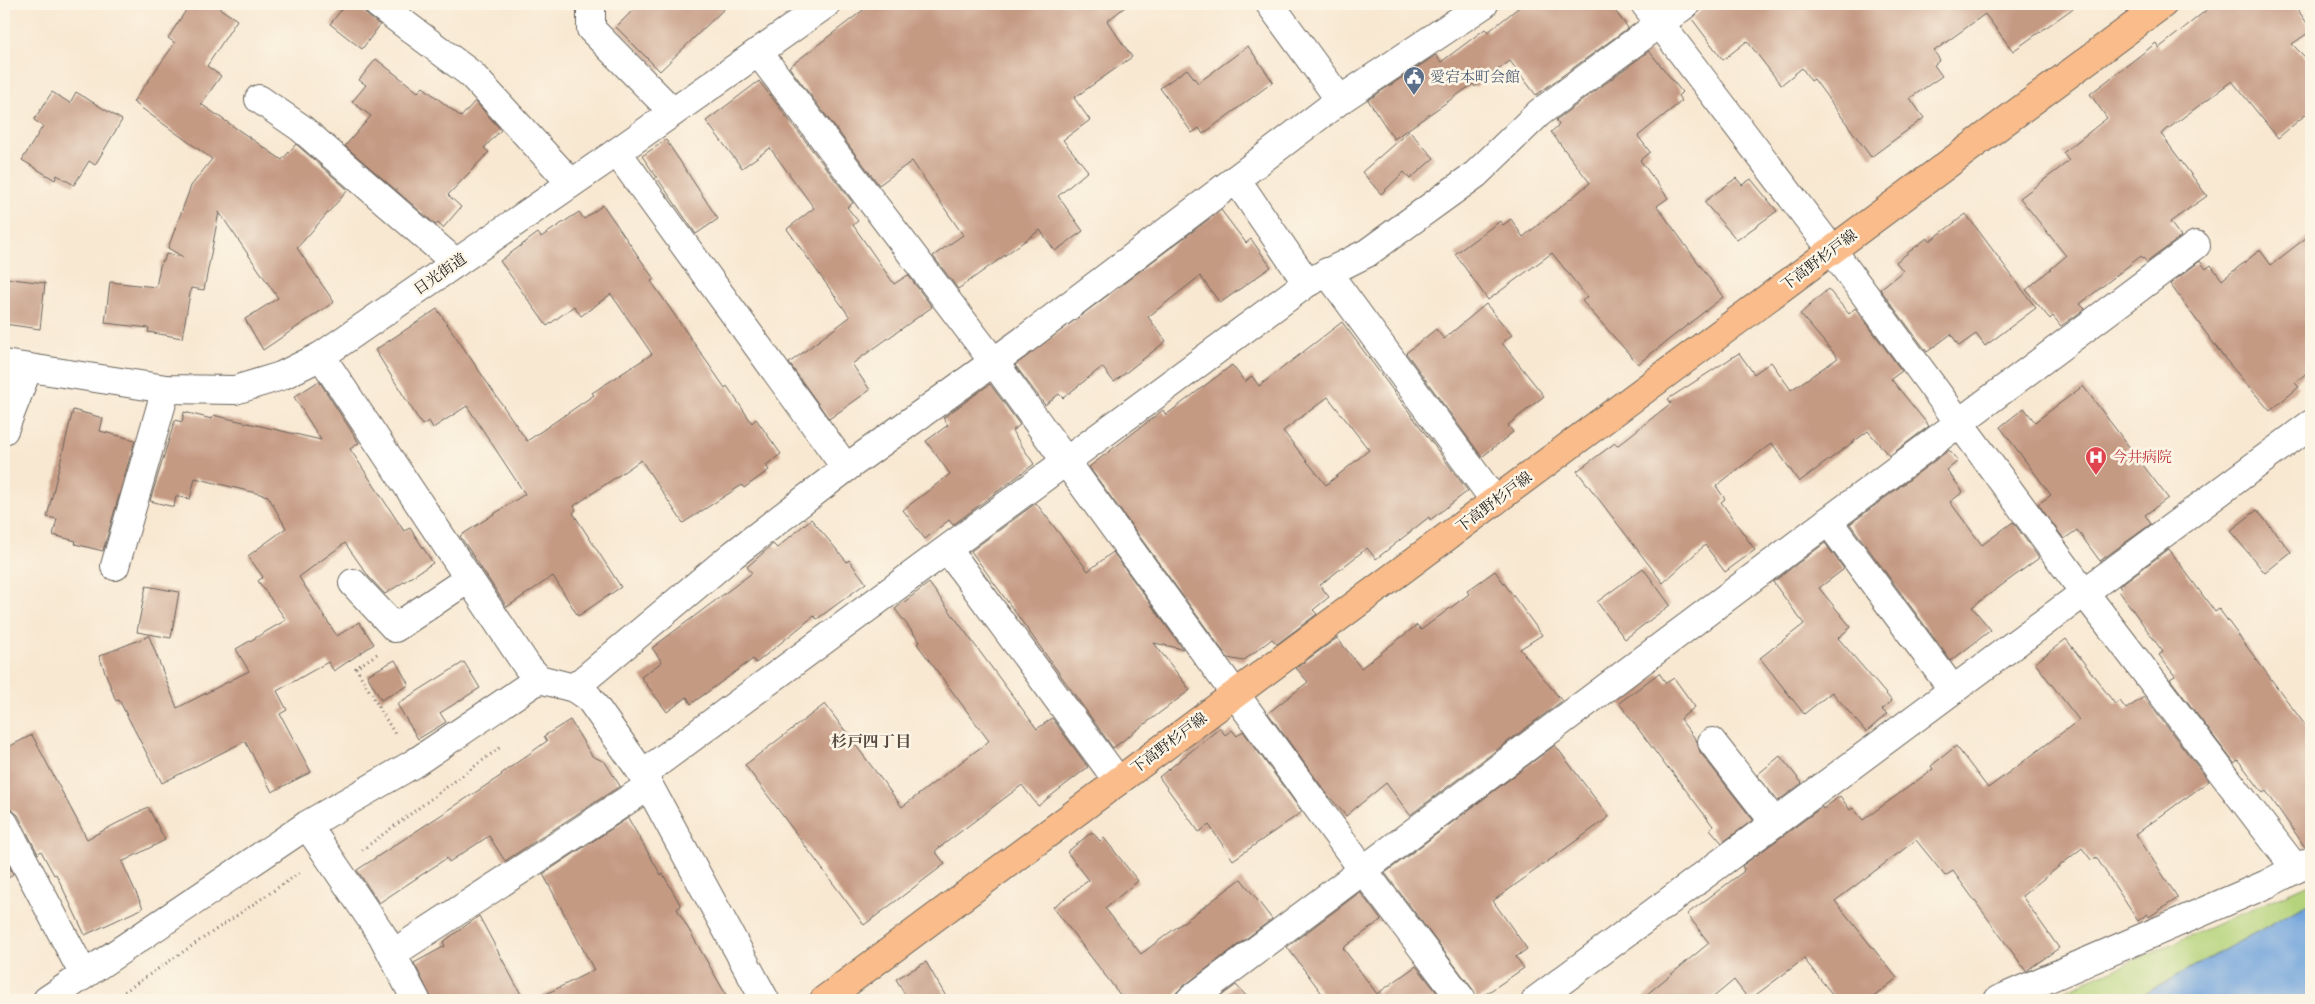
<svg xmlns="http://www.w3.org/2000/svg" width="2315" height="1004" viewBox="0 0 2315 1004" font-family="'Gentium Book Plus','Noto Serif JP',serif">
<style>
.green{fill:#b4d37a;stroke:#68784b}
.water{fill:#70a3dc;stroke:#46607c}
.building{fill:#c59a83;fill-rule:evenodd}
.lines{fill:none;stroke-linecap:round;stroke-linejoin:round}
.minor-casing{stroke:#69635c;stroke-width:30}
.major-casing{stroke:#69635c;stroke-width:30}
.path{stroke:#69635c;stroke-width:3;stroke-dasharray:1 4;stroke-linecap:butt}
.minor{stroke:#fff;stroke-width:28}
.major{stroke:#f9bc8a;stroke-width:28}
.labels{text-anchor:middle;stroke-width:5;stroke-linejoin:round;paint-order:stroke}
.service-label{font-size:15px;fill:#4e5e75;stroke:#fcf5e5;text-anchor:start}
.street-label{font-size:15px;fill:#1c1c1c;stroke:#fcf5e5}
.health-label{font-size:15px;fill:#be3a42;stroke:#fcf5e5;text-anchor:start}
.neighbourhood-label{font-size:16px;font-weight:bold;fill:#574840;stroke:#fcf5e5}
</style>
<rect width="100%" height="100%" fill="#fcf5e5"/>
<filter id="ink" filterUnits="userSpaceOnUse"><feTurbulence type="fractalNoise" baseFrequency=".02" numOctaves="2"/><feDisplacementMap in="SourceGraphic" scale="10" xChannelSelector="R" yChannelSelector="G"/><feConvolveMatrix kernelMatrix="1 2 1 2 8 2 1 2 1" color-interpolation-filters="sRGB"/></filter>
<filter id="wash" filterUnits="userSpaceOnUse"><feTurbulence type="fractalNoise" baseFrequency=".0096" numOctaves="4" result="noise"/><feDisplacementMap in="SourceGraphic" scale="20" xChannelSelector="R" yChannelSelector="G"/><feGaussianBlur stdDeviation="1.12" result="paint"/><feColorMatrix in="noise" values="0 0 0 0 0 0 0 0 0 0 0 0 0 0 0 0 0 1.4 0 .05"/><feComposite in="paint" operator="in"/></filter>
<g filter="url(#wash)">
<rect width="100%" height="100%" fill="#f8e8d2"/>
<!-- green -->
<polygon class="green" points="2311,883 2311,902 2132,1000 2043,1000"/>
<!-- water -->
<polygon class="water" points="2311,902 2311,1000 2132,1000 2152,990"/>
<g id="blocks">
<!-- building -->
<g class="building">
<polygon points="190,4 213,4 237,20 207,66 221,76 201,104 282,160 296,144 348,190 297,248 334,302 263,350 245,319 278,298 219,212 204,290 191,288 182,338 148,332 149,328 105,323 110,282 156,287 161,261 164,261 166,254 183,257 168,248 191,186 212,159 133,102 175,43 168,38"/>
<polygon points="346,4 363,4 364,11 368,16 380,25 362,49 330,24"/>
<polygon points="639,4 729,4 660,71 616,27"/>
<polygon points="871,4 1129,4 1107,21 1132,57 1074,98 1090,120 1063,140 1088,171 1058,196 1083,231 1055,251 1040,230 958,289 933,256 963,235 912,161 879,185 789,67"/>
<polygon points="1523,4 1610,4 1628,28 1536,95 1510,61 1475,87 1473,84 1394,139 1368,100 1436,55 1441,62 1485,29 1488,32"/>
<polygon points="1707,4 2079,4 2013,51 1985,14 1934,51 1940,60 1934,65 1942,76 1910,98 1924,118 1871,157 1814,79 1811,81 1802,68 1781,85 1747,41 1723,60 1692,19"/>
<polygon points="2214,4 2294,4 2311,29 2311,31 2292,44 2311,63 2311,110 2278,138 2232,81 2161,134 2207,196 2170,222 2181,237 2147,262 2141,256 2080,304 2085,309 2061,326 2053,316 2050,319 2026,290 2066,256 2020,198 2069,161 2063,153 2107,118 2090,94 2156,43 2159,48"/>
<polygon points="1248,46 1273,82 1203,134 1199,128 1192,133 1160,88 1187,69 1198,83"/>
<polygon points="1649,51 1682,92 1678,96 1682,101 1638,136 1650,152 1640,160 1668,198 1657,206 1723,297 1638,364 1582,301 1587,297 1552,253 1488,300 1455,254 1500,221 1503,225 1511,219 1523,237 1590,183 1551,132 1559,125 1556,120"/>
<polygon points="376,59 418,92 423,87 461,117 475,101 501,130 484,148 489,152 448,195 461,207 443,228 438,223 436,225 345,146 371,116 352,102 366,85 359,80"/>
<polygon points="759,81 853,203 847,207 858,221 853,225 894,284 908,275 932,307 852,364 870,390 829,419 789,363 850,317 787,229 814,208 770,148 742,168 706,121"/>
<polygon points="52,92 70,103 76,92 122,120 95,165 89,161 74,185 57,175 55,180 22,160 43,126 34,120"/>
<polygon points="1409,131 1434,158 1410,179 1404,172 1381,194 1362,172"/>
<polygon points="666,140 718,219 696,234 642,156"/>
<polygon points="1736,178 1742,185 1751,179 1777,211 1737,240 1704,202"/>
<polygon points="603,205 654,279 651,281 725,388 727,386 752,423 756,419 781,454 766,465 769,470 744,488 742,485 683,523 641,460 574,506 576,510 573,513 621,587 578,616 553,576 507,607 460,536 525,494 467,406 433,428 429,421 422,425 375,350 437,309 527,441 594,395 592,393 652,354 611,294 581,316 574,306 547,326 500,261 538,233 541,237 579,212 584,219"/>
<polygon points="1221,210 1246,243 1251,239 1271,267 1220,303 1200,276 1148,317 1166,341 1114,382 1102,367 1063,398 1059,394 1045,405 1015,365"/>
<polygon points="1966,214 2036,308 1985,346 1976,334 1959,346 1951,334 1927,352 1880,289 1903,271 1896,262 1927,238 1930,241"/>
<polygon points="2311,234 2311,369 2295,383 2299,387 2270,411 2225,359 2170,284 2200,261 2206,269 2211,265 2222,280 2260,250 2271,265"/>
<polygon points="4,278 45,283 40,329 4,324"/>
<polygon points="1828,289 1849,314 1855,308 1902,371 1891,379 1929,426 1889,456 1868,431 1799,482 1772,443 1716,486 1725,499 1721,502 1755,550 1725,572 1705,545 1663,583 1577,471 1615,443 1617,446 1671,403 1668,399 1739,353 1754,374 1771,362 1791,390 1838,358 1800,314"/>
<polygon points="1486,304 1512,335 1502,343 1544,396 1508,425 1513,432 1482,457 1406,353 1436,329 1444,339"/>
<path d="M1342,322L1468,491L1430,520L1429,517L1376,559L1367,548L1320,585L1329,597L1313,610L1317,614L1277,644L1272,639L1243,661L1228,658L1089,467L1163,410L1166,415L1232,365L1245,382L1252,376L1259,386ZM1328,397L1369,450L1326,485L1283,431Z"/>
<polygon points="319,381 359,443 350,449 404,531 410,528 433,563 385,594 369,577 345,543 299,577 337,636 359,622 374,644 334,671 328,662 277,691 287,710 280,714 311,772 272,792 245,741 162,783 119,700 116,701 99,656 149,636 177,708 249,671 236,649 286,620 258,581 263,577 248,556 286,528 268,496 195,478 190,499 176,496 174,507 150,501 175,420 182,422 184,412 212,419 213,415 321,440 294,397"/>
<polygon points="990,384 1020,425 1012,431 1034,464 953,525 949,520 925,539 903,510 950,474 926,441 948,425 943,418"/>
<polygon points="2083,386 2168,498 2145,515 2151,524 2100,561 2077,530 2064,539 2038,504 2051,495 2000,427 2024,408 2035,422"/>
<polygon points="73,410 103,418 100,431 135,440 103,551 75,544 76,541 53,535 57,519 47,517"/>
<polygon points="1949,450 1958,461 1947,470 1963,492 1950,502 1982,545 2013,522 2039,558 1972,607 1991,630 1951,661 1850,524"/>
<polygon points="1036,503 1088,571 1113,552 1183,649 1154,643 1190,690 1113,748 971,551"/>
<polygon points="2257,510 2291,552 2265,573 2230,531"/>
<polygon points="811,519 847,562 849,560 866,583 817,619 814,616 756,663 753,659 691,704 687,697 667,712 641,677 662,662 652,648 752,573 747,567 773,544 777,548"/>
<polygon points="1825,543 1844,569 1819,588 1851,627 1838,638 1892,701 1882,710 1887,714 1866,732 1832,692 1804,714 1760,658 1804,624 1773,582"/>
<polygon points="2169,549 2215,612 2219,609 2311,733 2311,845 2305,847 2266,791 2263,793 2238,760 2234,763 2170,679 2175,676 2159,655 2163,652 2119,591 2121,589 2119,586"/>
<polygon points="1643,568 1670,605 1625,639 1597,602"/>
<polygon points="1495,571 1542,635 1520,649 1562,701 1410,815 1386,783 1346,816 1327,794 1268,713 1308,682 1296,668 1337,638 1361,668 1417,625 1421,630 1469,594 1467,591"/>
<polygon points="929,583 1037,729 1052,718 1088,767 1038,806 1022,785 935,851 945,864 864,925 745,765 825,704 902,807 989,741 917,644 920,642 895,609"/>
<polygon points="146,586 179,592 171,638 137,632"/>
<polygon points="2066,639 2115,704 2120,701 2126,709 2144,697 2209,781 2136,834 2178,898 2149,917 2147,914 2138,921 2096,857 2092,861 2082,848 2022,896 2059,948 2026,971 1953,871 1945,876 1916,840 1835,901 1897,978 1870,1000 1837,1000 1804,959 1749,1000 1734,980 1710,1000 1640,1000 1709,943 1687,914 1743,872 1744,869 1742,866 1822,807 1823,809 1840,796 1850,810 1853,808 1863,820 1933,769 1931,766 1956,746 1988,788 2079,720 2035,663"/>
<polygon points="395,660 409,685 381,700 367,675"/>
<polygon points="464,662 480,688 440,713 446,722 418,739 397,704"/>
<polygon points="1659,673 1666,683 1674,678 1695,707 1680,719 1697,741 1700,752 1753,820 1722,843 1710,829 1713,826 1669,768 1668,769 1619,703"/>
<polygon points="570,720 592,756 605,762 620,786 505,861 489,836 449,862 447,858 379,903 357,870 502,775 501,774 547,741 544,736"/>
<polygon points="1220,728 1225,735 1232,730 1237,736 1243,731 1302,812 1233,860 1209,825 1199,832 1159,777"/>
<polygon points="32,735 87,839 148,807 165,840 122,862 143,908 85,935 56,874 54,875 41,851 38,854 18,815 12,810 4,808 4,749"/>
<polygon points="1555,745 1609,817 1493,901 1527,949 1516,957 1524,968 1477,1000 1474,991 1385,873"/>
<polygon points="1780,756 1802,783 1778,801 1757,775"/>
<polygon points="628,818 661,875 663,874 681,906 677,909 729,1000 534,1000 594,970 543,874"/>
<polygon points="1092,832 1100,841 1104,838 1138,881 1105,908 1141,954 1241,879 1272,919 1181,988 1176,993 1175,1000 1124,1000 1053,907 1089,880 1067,852"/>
<polygon points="4,856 13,874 4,882"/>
<polygon points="1360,892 1381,920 1343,948 1377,994 1416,966 1443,1000 1327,1000 1287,947"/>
<polygon points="479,916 524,1000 432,1000 414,963 445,946 443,942"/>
<polygon points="926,962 948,1000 908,1000 896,979"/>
<polygon points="1236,985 1250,1000 1216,1000"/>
</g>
</g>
</g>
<g filter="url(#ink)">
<use href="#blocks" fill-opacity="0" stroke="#69635c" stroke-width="1"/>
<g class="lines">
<!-- minor casing -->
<g class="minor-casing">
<g id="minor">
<polyline points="378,4 471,74 571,183"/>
<polyline points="591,4 591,29 673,112"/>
<polyline points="1270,4 1340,100"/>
<polyline points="1645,4 1832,250 2084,592 2296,869"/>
<polyline points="758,52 993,361 1363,870 1462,1000"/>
<polyline points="259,99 301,128 456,263"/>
<polyline points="617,152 846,468"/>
<polyline points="1236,179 1307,283"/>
<polyline points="1327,272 1495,501"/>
<polyline points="321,356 527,666 539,679 574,688 589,698 642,773 765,1000"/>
<polyline points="4,364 166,389 235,390 281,376 321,356 617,152 826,4"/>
<polyline points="4,430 28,368"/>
<polyline points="1828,521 1953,690"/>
<polyline points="948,550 1118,781"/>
<polyline points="115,566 166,389"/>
<polyline points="353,583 395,628 468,579"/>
<polyline points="574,688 734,554 846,468 1024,340 1340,100 1484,4"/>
<polyline points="1712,742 1775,823"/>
<polyline points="642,773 659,762 1307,283 1367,253 1476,174 1539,113 1686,4"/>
<polyline points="4,823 84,975"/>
<polyline points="307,825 382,935 416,1000"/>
<polyline points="392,954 649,786"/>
<polyline points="47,1000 307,825 413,764 539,679"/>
<polyline points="1190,1000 2196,245"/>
<polyline points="1536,1000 2311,424"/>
<polyline points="1998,1000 2267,884 2311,861"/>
</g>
</g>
<!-- major casing -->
<g class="major-casing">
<polyline id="major" points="824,1000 2163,4"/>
</g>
<!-- path -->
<g class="path">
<polyline points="377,654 356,668 396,736"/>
<polyline points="362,850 502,746"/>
<polyline points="112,1000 301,872"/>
</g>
<!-- minor -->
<use href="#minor" class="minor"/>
<!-- major -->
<use href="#major" class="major"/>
</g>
</g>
<!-- icons -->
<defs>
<g id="civic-pin" transform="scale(1.125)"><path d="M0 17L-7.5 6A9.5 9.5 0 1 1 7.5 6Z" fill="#5c6f8a" stroke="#fcf5e5"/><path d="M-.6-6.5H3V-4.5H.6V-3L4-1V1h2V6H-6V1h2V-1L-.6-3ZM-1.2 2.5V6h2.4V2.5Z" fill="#fff"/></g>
<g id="hospital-pin" transform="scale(1.125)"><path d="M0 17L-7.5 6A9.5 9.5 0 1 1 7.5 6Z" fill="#e0444e" stroke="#fcf5e5"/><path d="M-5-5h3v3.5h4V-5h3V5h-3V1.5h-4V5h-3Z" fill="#fff"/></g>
</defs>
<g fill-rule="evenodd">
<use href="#civic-pin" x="1414" y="77"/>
<use href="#hospital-pin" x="2096" y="457"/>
</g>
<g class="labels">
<!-- service labels -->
<g class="service-label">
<text x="1430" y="82">愛宕本町会館</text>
</g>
<!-- street labels -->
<g class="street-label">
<text transform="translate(1819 260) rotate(-37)" y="5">下高野杉戸線</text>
<text transform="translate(440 274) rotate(-35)" y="5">日光街道</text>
<text transform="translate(1494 502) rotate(-37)" y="5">下高野杉戸線</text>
<text transform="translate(1169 743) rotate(-37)" y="5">下高野杉戸線</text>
</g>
<!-- health labels -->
<g class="health-label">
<text x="2112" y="462">今井病院</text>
</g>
<!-- neighbourhood labels -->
<g class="neighbourhood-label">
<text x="871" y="747">杉戸四丁目</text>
</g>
</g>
<!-- margin -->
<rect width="2315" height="1004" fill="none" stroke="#fcf5e5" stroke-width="20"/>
</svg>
